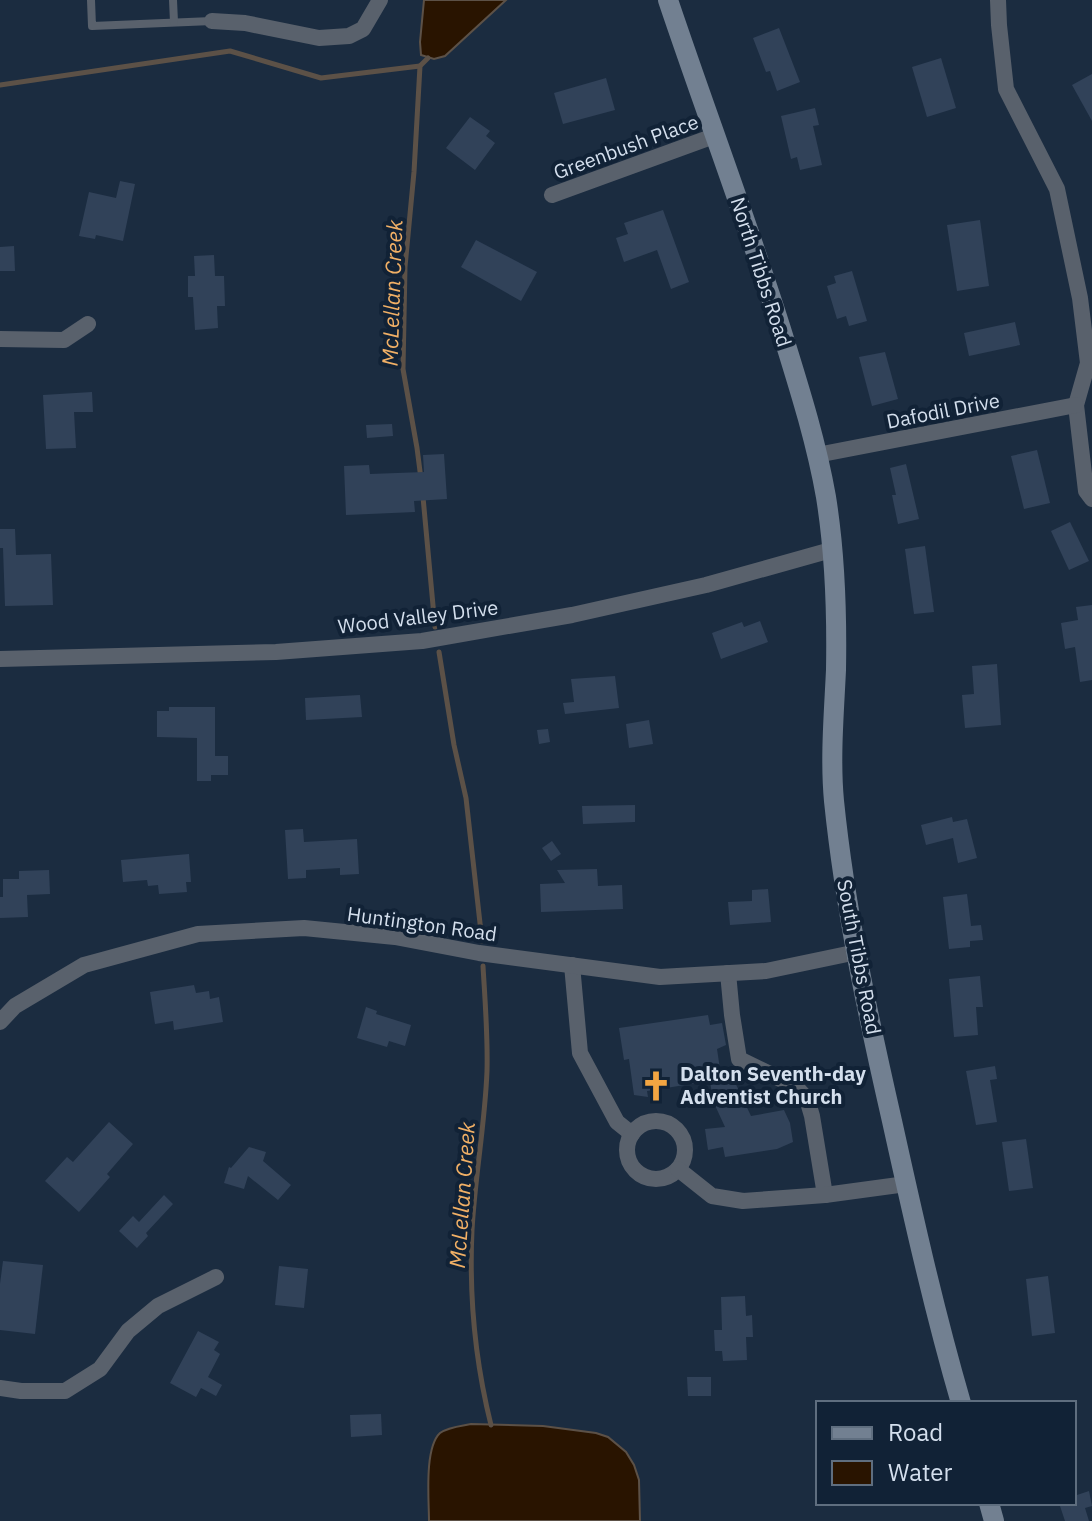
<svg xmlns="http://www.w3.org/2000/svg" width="1092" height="1521" viewBox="0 0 1092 1521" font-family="'IBM Plex Sans',sans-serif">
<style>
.water{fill:#291400;stroke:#5c5147;stroke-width:2}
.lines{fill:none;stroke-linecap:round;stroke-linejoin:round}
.stream{stroke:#5c5147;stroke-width:5}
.building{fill:#314259}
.lane{stroke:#59616c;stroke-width:8}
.street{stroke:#59616c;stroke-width:16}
.secondary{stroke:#728091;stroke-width:20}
.labels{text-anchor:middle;stroke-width:8;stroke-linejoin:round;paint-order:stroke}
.street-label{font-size:20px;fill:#d4dfed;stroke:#112236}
.poi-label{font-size:20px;font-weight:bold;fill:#d4dfed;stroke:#112236;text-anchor:start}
.water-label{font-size:22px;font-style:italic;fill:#f1b066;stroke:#112236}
</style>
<rect width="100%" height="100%" fill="#1b2c40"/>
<!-- water -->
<g class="water">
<polygon points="424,0 506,0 445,56 434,59 421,55 420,42"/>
<path d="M471,1424L543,1426L596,1433L608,1437L626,1452L634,1465L639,1480L640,1521H429C429,1500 424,1448 440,1433C448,1427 461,1426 471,1424Z"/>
</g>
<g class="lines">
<!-- stream -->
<g class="stream">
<polyline points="0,85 230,51 321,78 420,66"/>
<polyline points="421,479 417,448 403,369 405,267 414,172 420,66 428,58"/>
<polyline points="423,497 435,627"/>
<polyline points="439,652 454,745 466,798 482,941"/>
<path d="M483,966C485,1001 488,1036 487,1071C485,1124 475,1176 472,1230C469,1295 475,1361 491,1425"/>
</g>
</g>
<!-- building -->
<g class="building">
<polygon points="779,28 800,82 777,91 770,71 766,72 753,38"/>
<polygon points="941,58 956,108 927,117 912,67"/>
<polygon points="1092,74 1092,121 1072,85"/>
<polygon points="606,78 615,110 563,124 554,93"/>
<polygon points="815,108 819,125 813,126 822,165 800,170 797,157 791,159 781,116"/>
<polygon points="470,117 490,131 486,136 495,143 475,170 446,148"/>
<polygon points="120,181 135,184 123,241 96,235 95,239 79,236 89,192 116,198"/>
<polygon points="663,210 689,282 671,289 657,250 624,262 616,238 628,234 624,223"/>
<polygon points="980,220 989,286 957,291 947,225"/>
<polygon points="476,240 537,272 521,301 461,267"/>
<polygon points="14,246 15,271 0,271 0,247"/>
<polygon points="214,255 215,276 224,276 225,306 217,306 218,328 195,330 193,297 188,297 188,276 195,276 194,256"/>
<polygon points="852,271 867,321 849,326 846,316 837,319 827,286 836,283 834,276"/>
<polygon points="1015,322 1020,345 969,356 964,333"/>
<polygon points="885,352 898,399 872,406 859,357"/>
<polygon points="92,392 93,412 74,412 76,448 46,449 43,395"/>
<polygon points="392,424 393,436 367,438 366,425"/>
<polygon points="1037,450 1050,503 1024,509 1011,456"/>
<polygon points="444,454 447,499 414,501 415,512 346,515 344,466 369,465 370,474 424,472 423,455"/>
<polygon points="906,464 919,519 898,524 892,495 896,495 890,468"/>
<polygon points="1070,522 1089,561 1069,570 1051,531"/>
<polygon points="0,529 15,529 16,555 51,554 53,605 5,606 3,548 0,548"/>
<polygon points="925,546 934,612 914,614 905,549"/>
<polygon points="1092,605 1092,680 1080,682 1075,647 1065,649 1061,623 1078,620 1076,607"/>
<polygon points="760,621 768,642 721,659 712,633 742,622 744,627"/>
<polygon points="997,664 1001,725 965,728 962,695 974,694 972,666"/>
<polygon points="615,676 619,708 565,714 563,703 574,702 571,679"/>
<polygon points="360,695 362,717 306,720 305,698"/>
<polygon points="169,707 215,707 215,756 228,756 228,775 211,775 211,781 197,781 197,738 157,737 157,711 169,711"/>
<polygon points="649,720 653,744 629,748 626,724"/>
<polygon points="548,729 550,742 539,744 537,730"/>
<polygon points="635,805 635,822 583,824 582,806"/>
<polygon points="952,817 953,822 967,819 977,858 958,863 953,838 926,845 921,825"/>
<polygon points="303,829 304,842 357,839 359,874 340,875 340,868 306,870 306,878 288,879 285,830"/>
<polygon points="552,841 561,854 551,861 542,848"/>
<polygon points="189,854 191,882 186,882 187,892 159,894 158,885 148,886 147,880 123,882 121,860"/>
<polygon points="597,869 598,886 622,885 623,909 541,912 540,884 565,883 557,870"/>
<polygon points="49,870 50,894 27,895 28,917 0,918 0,897 3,897 3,879 19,879 19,871"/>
<polygon points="768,889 771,922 730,925 728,902 752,901 752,890"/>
<polygon points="967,894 971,926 981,925 983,940 970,941 970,947 949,949 943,897"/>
<polygon points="980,976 983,1007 976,1007 978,1035 954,1037 949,979"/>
<polygon points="194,985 196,993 209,991 210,999 219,997 223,1022 174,1030 173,1021 155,1024 150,992"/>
<polygon points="366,1007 377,1011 376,1014 411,1025 405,1046 389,1041 387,1047 357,1038"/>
<polygon points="708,1015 710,1025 722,1023 726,1045 717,1049 721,1076 731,1074 751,1116 784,1110 790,1123 793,1142 777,1149 725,1157 723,1147 708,1150 705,1129 725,1127 713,1101 710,1081 647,1091 648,1097 634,1095 629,1059 624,1060 619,1028"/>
<polygon points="995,1066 997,1079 990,1080 997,1122 976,1125 966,1071"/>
<polygon points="109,1122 133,1144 107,1174 110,1177 79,1212 45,1181 67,1157 73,1162"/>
<polygon points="1026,1139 1033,1188 1009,1191 1002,1142"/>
<polygon points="249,1147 266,1152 263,1161 291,1185 278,1200 248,1176 244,1189 224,1183 229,1167 231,1168"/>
<polygon points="164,1195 173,1204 146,1233 148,1236 137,1248 119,1231 133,1216 139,1222"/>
<polygon points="3,1261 43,1265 35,1334 0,1330 0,1284"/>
<polygon points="279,1266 308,1269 304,1308 275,1305"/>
<polygon points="1048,1276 1055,1333 1032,1336 1026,1279"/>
<polygon points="745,1296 746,1316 752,1315 753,1337 746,1337 747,1360 723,1361 722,1351 715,1351 714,1330 722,1330 721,1297"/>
<polygon points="198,1331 219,1342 214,1350 220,1354 208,1377 222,1385 216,1396 201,1388 196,1397 170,1383"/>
<polygon points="687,1377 711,1377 711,1396 688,1396"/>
<polygon points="381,1414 382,1435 351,1437 350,1415"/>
<polygon points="1089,1491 1092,1506 1085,1508 1089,1521 1065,1521 1059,1503 1074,1503 1074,1496"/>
</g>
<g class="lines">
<!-- lane -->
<g class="lane">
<polyline points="91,0 92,26 212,21"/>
<polyline points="173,0 174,22"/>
</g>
<!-- street -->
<g class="street">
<polyline points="998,0 999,25 1006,89 1057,189 1080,298 1088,363 1076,405 1086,491 1092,499"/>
<polyline points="212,21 245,23 319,38 349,36 363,29 380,0"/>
<polyline points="552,195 714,136"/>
<polyline points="0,339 64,340 88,324"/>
<polyline points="817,455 1076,405"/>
<polyline points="0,659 276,652 422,641 572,615 706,585 831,550"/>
<polyline points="572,965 580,1053 617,1122 632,1134"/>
<polyline points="728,973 732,1015 739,1059 795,1086 807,1099 812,1116 825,1195"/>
<polyline points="0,1022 15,1006 84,965 198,934 304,928 395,937 479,953 660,977 766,971 857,952"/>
<circle cx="656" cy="1150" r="29"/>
<polyline points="678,1169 712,1196 743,1201 825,1195 906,1184"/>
<polyline points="0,1388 21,1391 65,1391 100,1369 128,1331 158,1306 216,1277"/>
</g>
<!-- secondary -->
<g class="secondary">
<path d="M668,0C705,110 746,218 781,329C798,384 816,440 826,497C835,553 837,613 836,670C834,713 830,758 834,801C845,909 868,1016 892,1121C913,1216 934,1310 961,1403"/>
<polyline points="989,1503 994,1521"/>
</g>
</g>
<!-- icons -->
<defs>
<g id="church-bare" transform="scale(2.4)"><path d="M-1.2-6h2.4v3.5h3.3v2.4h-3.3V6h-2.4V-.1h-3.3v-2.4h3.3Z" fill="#f2a542" stroke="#112236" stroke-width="2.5" paint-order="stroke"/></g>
</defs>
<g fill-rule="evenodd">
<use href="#church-bare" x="656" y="1086"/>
</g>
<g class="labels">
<!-- street labels -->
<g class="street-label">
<text transform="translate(626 147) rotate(-20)" y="7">Greenbush Place</text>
<text transform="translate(761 272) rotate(72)" y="7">North Tibbs Road</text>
<text transform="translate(943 411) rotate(-11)" y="7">Dafodil Drive</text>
<text transform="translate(418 617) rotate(-7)" y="7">Wood Valley Drive</text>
<text transform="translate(422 924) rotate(8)" y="7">Huntington Road</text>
<text transform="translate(859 957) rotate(79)" y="7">South Tibbs Road</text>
</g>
<!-- poi labels -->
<g class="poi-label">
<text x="680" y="1081">Dalton Seventh-day<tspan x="680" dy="23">Adventist Church</tspan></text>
</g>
<!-- water labels -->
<g class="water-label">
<text transform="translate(392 293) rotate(-88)" y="8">McLellan Creek</text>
<text transform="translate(462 1195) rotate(-86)" y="8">McLellan Creek</text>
</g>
</g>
<!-- legend -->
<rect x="816" y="1401" width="260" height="104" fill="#112236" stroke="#5f6e7f" stroke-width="2"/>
<rect x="832" y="1427" width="40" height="12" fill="#728091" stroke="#5f6e7f" stroke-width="2"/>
<text x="888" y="1441" font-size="24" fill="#d4dfed">Road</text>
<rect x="832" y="1461" width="40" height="24" fill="#291400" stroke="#5f6e7f" stroke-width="2"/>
<text x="888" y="1481" font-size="24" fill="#d4dfed">Water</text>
</svg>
